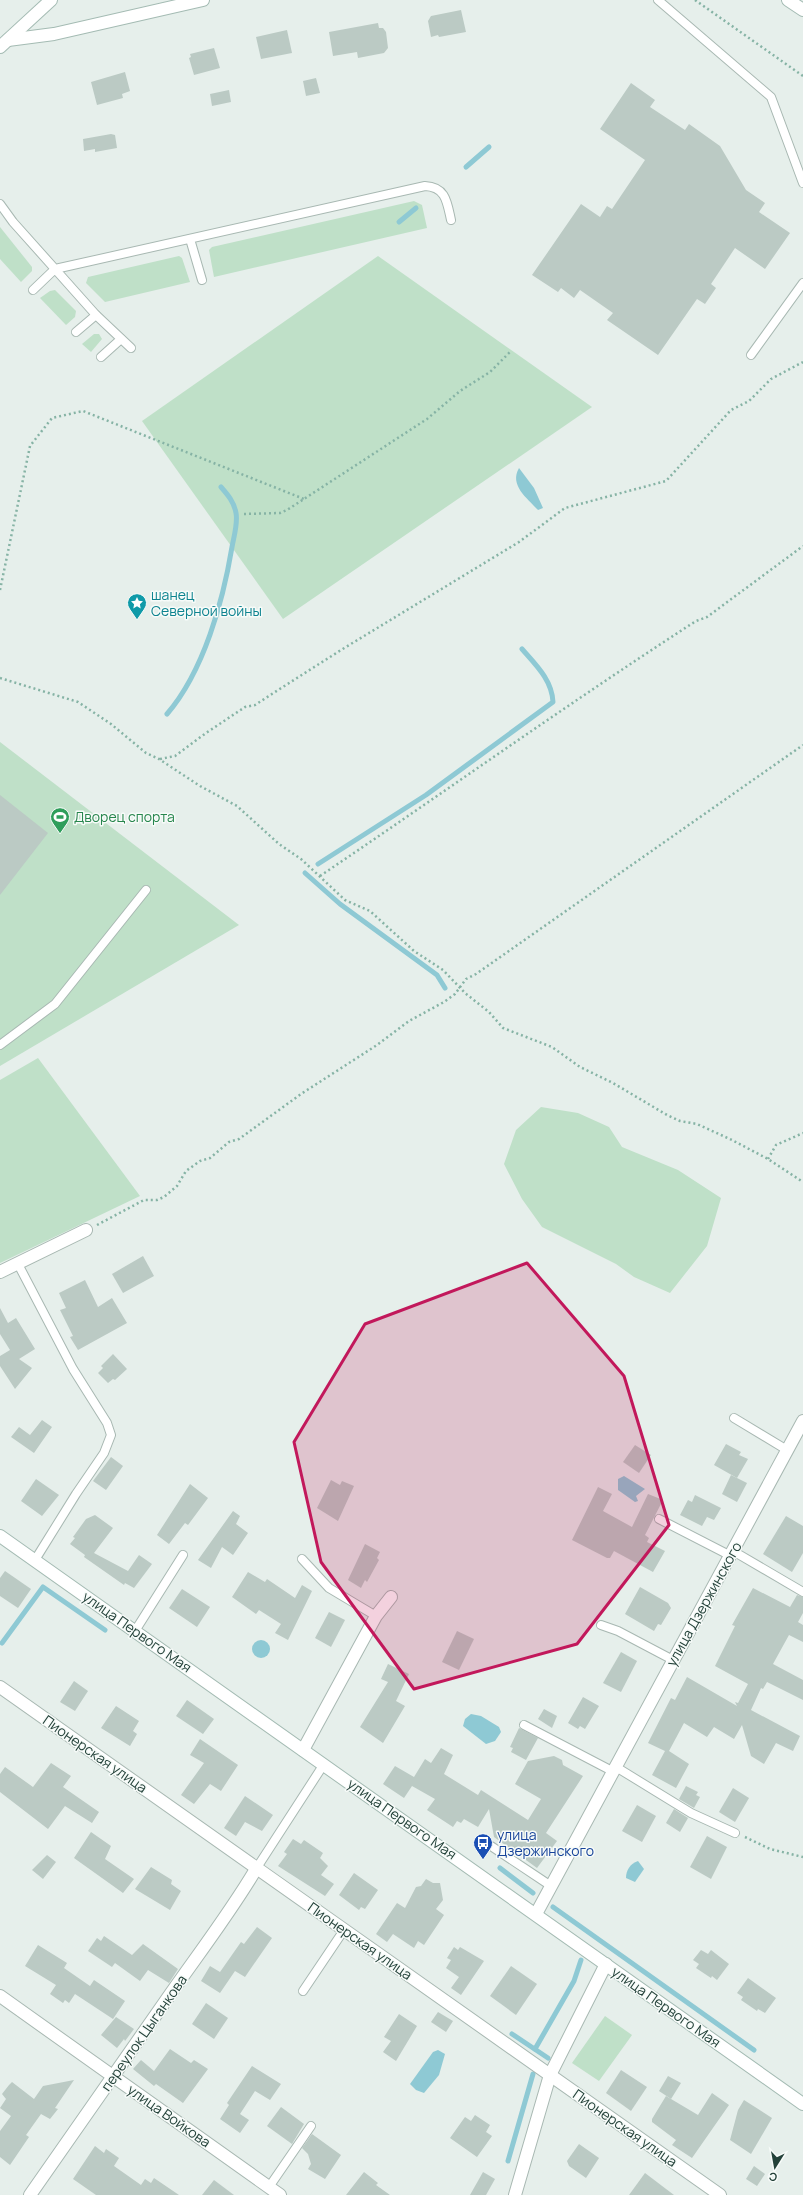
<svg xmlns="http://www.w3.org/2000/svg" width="803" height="2195" viewBox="0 0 803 2195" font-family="Manrope,sans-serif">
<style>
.green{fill:#bfe0c8}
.water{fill:#8ec9d4}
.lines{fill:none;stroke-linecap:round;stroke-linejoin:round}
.stream{stroke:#8ec9d4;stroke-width:5}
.building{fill:#bbcac4}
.lane-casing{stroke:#a8b8b2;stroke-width:10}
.street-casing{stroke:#a8b8b2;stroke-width:14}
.secondary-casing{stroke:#a4bbb3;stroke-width:14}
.path{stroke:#86b3a5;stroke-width:2.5;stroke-dasharray:2 3;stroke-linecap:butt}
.lane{stroke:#fff;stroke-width:8}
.street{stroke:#fff;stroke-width:12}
.secondary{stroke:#fff;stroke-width:12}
.marked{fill:#c2185b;fill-opacity:0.2;stroke:#c2185b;stroke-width:3;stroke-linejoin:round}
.labels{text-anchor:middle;stroke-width:3;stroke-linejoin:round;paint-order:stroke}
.culture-label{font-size:14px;fill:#0d838f;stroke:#f7fbf9;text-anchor:start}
.leisure-label{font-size:14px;fill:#27864d;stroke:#f7fbf9;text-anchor:start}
.street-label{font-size:14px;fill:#24423a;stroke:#f7fbf9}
.transit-label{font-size:14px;fill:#164399;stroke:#f7fbf9;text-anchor:start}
</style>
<rect width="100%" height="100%" fill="#e6efeb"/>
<!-- green -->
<g class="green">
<polygon points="414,201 422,205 427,228 214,277 209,250 212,247"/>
<polygon points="0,227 32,267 32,271 21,282 0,259"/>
<polygon points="179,256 182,258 190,282 105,302 86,283 88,277"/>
<polygon points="378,256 592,407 283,619 142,421"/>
<polygon points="55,290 76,311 75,317 66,325 40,298 50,291"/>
<polygon points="94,334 99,334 102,339 91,352 82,344"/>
<polygon points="0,742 239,925 0,1066"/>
<polygon points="38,1058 140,1196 0,1263 0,1080"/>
<polygon points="541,1107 578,1113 609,1127 622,1147 678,1170 721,1198 707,1246 670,1293 634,1277 616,1264 542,1227 522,1199 504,1164 516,1130"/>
<polygon points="605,2016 632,2035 599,2081 572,2063"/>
</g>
<!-- water -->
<g class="water">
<path d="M519,468L534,488L543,508L538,510C527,498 509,485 519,468Z"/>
<polygon points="624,1476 645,1489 636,1496 638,1501 635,1502 618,1490 618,1479"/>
<circle cx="261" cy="1649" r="9"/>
<polygon points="471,1714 481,1716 499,1727 501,1732 495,1741 486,1744 463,1726 465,1719"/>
<path d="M638,1861L644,1869L635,1882L626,1878C626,1870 630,1864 638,1861Z"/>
<polygon points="438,2050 445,2054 439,2075 424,2093 416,2090 410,2084 433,2052"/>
</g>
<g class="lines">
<!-- stream -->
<g class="stream">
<polyline points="466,167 489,147"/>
<polyline points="399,222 416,208"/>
<path d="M167,714C204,671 223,601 232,547C234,536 238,523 236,513C234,502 228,495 221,487"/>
<path d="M318,864L426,795L553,702C552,680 536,665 522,649"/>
<polyline points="305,873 340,904 437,975 445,988"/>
<polyline points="2,1643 43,1587 105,1630"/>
<polyline points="500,1868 533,1893"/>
<polyline points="553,1907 754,2050"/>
<polyline points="512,2034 548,2058"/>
<polyline points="535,2049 574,1981 581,1960"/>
<polyline points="508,2161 533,2074"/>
</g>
</g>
<!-- building -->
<g class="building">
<polygon points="461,10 466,32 439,37 438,35 431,37 428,21 431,16"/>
<polygon points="378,23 379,28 383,28 386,32 388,48 384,53 358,58 357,52 333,56 329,32"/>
<polygon points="287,30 292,53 261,59 256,37"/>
<polygon points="214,48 220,68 194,75 189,58 191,57 190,54"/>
<polygon points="125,72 130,91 122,94 123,98 97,105 91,82"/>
<polygon points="316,78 320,93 306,96 303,81"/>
<polygon points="631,83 655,100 650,107 685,130 689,124 720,146 746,190 765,203 759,212 790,233 765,269 735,248 711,284 716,288 705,304 697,299 658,355 607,320 613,313 580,290 574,298 561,288 558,292 532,275 581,204 600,217 607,206 612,209 645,160 600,129"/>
<polygon points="229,90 231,102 212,106 210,94"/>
<polygon points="111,134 115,135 117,148 95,152 95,149 84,151 83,139"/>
<polygon points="0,795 48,833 0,895"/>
<polygon points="143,1256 154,1276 123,1293 112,1274"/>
<polygon points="85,1280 98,1307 112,1298 127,1323 78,1350 70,1337 73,1336 60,1310 66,1308 59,1293"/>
<polygon points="0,1308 8,1323 16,1318 35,1349 19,1359 32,1368 15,1389 0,1366 0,1356 10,1350 0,1334"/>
<polygon points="113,1354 127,1369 115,1380 113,1379 108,1383 98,1373 103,1368 101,1366"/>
<polygon points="42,1420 52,1427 34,1453 11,1437 19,1427 30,1435"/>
<polygon points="726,1444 741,1452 739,1455 748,1459 737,1478 714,1465"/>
<polygon points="635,1445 651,1455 639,1473 623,1462"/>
<polygon points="111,1457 123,1466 106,1490 93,1481"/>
<polygon points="731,1475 747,1483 737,1502 722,1494"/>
<polygon points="36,1479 59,1495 42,1516 21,1501"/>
<polygon points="331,1480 340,1485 342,1481 354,1486 338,1521 317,1508"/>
<polygon points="190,1484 208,1498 188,1525 185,1523 169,1544 157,1535"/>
<polygon points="598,1487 612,1494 603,1511 632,1527 648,1494 663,1500 645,1535 649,1538 647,1542 665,1551 653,1572 614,1551 610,1558 607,1558 572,1540"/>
<polygon points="695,1495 721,1508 714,1520 707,1517 702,1526 680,1515 688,1500 692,1502"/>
<polygon points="233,1511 240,1516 236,1524 248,1533 233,1555 222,1547 211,1568 198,1560"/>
<polygon points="95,1515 113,1528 94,1553 128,1571 139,1555 152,1564 134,1588 125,1583 124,1585 84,1557 85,1555 70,1544 75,1538 73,1537 86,1519"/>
<polygon points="786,1516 803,1526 803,1553 792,1572 763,1554"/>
<polygon points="365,1544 380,1552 377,1558 379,1560 367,1582 365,1580 361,1588 348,1580"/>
<polygon points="5,1571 31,1589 18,1608 0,1596 0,1578"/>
<polygon points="248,1572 265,1582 267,1579 295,1598 302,1585 312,1591 288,1640 275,1633 281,1624 259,1610 256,1614 232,1597"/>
<polygon points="640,1587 668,1603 671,1608 661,1625 658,1624 654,1631 625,1614"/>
<polygon points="753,1588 790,1607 797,1595 803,1597 803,1613 798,1622 803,1625 803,1642 789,1635 773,1664 803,1680 803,1700 767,1682 763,1689 761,1688 751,1710 800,1736 793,1751 776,1743 764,1764 751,1756 742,1725 734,1739 714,1727 707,1737 684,1723 669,1751 689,1764 676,1788 652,1775 665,1751 648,1743 671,1698 675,1700 687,1677 737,1706 735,1702 738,1703 748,1684 715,1666 735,1626 732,1625"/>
<polygon points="182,1589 210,1607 197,1627 169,1608"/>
<polygon points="329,1612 345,1620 331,1647 315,1638"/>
<polygon points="457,1631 474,1639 459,1670 442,1662"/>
<polygon points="621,1652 637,1661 621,1692 603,1683"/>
<polygon points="388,1664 409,1674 396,1701 405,1706 383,1743 360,1727 388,1682 381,1679"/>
<polygon points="74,1681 88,1691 75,1711 60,1702"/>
<polygon points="583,1697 599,1706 585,1729 580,1726 578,1729 568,1723"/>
<polygon points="187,1700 214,1719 203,1734 176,1716"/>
<polygon points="116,1706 139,1721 133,1731 137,1734 130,1746 101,1728"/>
<polygon points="544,1709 557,1716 552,1728 538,1719"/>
<polygon points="519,1728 538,1738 526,1760 511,1752 513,1748 510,1747"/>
<polygon points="200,1739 238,1765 221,1791 210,1784 194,1804 181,1795 204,1763 190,1755"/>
<polygon points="441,1748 453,1755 444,1774 478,1795 481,1790 528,1820 541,1799 515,1784 528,1761 554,1756 562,1760 563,1765 583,1776 546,1833 557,1841 537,1868 494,1837 489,1809 478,1827 464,1819 461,1823 457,1821 453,1827 427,1810 435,1799 412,1786 404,1798 383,1784 395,1766 414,1777 425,1759 431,1763"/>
<polygon points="51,1763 71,1776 63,1787 99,1812 92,1823 65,1806 48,1829 0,1792 0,1774 5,1767 33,1787"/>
<polygon points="686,1786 698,1792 696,1795 700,1797 694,1808 679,1799"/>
<polygon points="733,1788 749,1798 735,1822 719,1812"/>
<polygon points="245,1796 273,1815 262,1831 245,1822 236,1836 224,1828"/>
<polygon points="637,1805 656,1816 642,1842 622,1831"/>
<polygon points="674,1809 688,1818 680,1832 666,1823"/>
<polygon points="91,1832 111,1846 105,1859 134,1879 123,1893 74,1858"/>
<polygon points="707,1836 727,1847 711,1879 690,1867"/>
<polygon points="293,1839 301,1844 304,1840 323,1853 320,1858 328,1866 321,1875 334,1884 325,1896 278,1866 287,1854 284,1852"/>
<polygon points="47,1855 56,1862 43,1879 32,1870"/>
<polygon points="151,1867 172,1880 171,1884 181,1891 170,1910 135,1889"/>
<polygon points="354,1873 378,1890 365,1909 361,1907 359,1910 339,1895"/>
<polygon points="426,1879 433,1883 440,1883 443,1900 436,1909 444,1915 424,1945 418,1941 414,1948 393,1934 387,1942 376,1934 397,1903 405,1908 416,1887 421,1886"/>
<polygon points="257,1927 272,1938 245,1977 235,1971 220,1993 201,1981 210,1966 220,1972 241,1942 244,1944"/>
<polygon points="104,1936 132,1955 143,1944 178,1969 169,1983 148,1970 140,1981 115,1963 112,1967 88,1951 97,1938 101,1941"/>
<polygon points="38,1945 67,1963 64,1968 90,1986 94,1980 125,2001 113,2019 75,1994 69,2003 65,2000 63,2003 50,1994 56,1985 25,1966"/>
<polygon points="454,1947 458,1950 460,1947 484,1961 461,1995 451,1988 459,1977 446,1968 451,1960 447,1958"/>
<polygon points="701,1950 708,1954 711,1950 729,1964 717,1980 712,1976 711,1978 696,1968 699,1964 693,1960"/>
<polygon points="511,1966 537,1984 516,2015 490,1996"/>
<polygon points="748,1978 776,1998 765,2013 758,2009 757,2011 741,2000 743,1997 737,1993"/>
<polygon points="206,2003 228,2018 214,2039 192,2024"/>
<polygon points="438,2012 453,2021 446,2032 431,2022"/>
<polygon points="399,2014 417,2026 396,2061 383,2052 391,2041 384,2037"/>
<polygon points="116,2017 134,2029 125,2041 124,2039 117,2048 101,2035"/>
<polygon points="170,2049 191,2063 194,2060 208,2069 183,2103 156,2084 154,2086 133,2069 141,2060 154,2071"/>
<polygon points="252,2066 281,2084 270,2100 255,2091 240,2114 249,2120 240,2133 220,2119 229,2105 227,2103"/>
<polygon points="621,2070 647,2087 631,2111 606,2093"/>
<polygon points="668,2076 681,2083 671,2099 659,2091"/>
<polygon points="74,2080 55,2108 58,2109 50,2119 41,2114 26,2135 29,2137 10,2165 0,2157 0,2131 11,2116 0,2108 6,2099 2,2094 9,2085 12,2082 34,2099 43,2086"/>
<polygon points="712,2093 729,2105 692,2158 672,2145 676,2140 652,2122 652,2119 666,2096 698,2115"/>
<polygon points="744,2100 772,2118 751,2154 730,2140 738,2110"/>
<polygon points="281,2107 304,2124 292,2144 267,2126"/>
<polygon points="475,2115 490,2125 486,2132 492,2136 477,2157 450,2138 465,2117 471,2121"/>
<polygon points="312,2134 341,2155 325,2179 308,2169 311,2164 308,2154 302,2148"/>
<polygon points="579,2144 599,2158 586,2178 569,2166 567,2161"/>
<polygon points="95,2146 104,2153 106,2149 119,2158 114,2166 141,2185 145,2179 151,2183 154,2178 179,2195 96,2195 73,2179"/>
<polygon points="754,2166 765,2174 757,2186 746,2179"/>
<polygon points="364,2172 378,2183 376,2185 390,2195 346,2195"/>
<polygon points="483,2172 495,2179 486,2195 470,2195"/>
<polygon points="645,2173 674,2195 629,2195"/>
<polygon points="214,2180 234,2195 202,2195"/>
</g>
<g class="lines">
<!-- lane casing -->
<g class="lane-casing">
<g id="lane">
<polyline points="658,0 771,97 803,183"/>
<path d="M0,204L13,222L55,269L425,186C446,187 447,202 451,220"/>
<polyline points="190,239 202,280"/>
<polyline points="33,290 55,269 96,315 131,348"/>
<polyline points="76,332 96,315"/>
<polyline points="751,355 803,283"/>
<polyline points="101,357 121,339"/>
<polyline points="0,1045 55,1004 146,890"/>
<polyline points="18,1264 73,1369 107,1423 111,1435 104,1453 76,1494 35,1560"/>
<polyline points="734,1418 787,1450"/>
<polyline points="659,1519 731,1556"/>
<polyline points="733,1551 803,1592"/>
<polyline points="302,1559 329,1588 376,1616"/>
<polyline points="601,1625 618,1631 673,1660"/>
<polyline points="135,1631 183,1555"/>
<polyline points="524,1725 614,1772"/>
<polyline points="616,1767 691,1813 735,1833"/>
<polyline points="491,1846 551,1886"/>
<polyline points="256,1869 324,1764"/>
<polyline points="303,1991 344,1930"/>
<polyline points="269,2187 311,2126"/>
</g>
</g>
<!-- street casing -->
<g class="street-casing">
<g id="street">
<polyline points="0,1272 86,1230"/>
<polyline points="0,1687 720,2195"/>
<polyline points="303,1750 376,1616 391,1597"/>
<polyline points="536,1914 803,1421"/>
<polyline points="0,1996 280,2195"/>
<path d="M30,2195C73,2133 117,2071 160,2009C192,1962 227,1918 256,1869"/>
<polyline points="515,2195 550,2075 606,1964"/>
</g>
</g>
<!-- secondary casing -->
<g class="secondary-casing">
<g id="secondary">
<polyline points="788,0 803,10"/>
<polyline points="8,40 54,34 203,0"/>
<polyline points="0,47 51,0"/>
<polyline points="0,1536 803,2104"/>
</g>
</g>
<!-- path -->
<g class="path">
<polyline points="695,0 803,76"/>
<polyline points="244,514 280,513 287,510 427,419 460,391 490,372 510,352"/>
<polyline points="0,590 30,446 52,418 83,411 304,499"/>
<polyline points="0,678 78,702 111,724 146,753 159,759 200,786 237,806 279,844 301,859 345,900 370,911 414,951 443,970 465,993 489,1012 503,1028 552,1047 580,1067 613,1083 667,1115 680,1121 697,1124 732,1140 768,1159 803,1182"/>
<polyline points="160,759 175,756 206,733 245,707 255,705 275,692 341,650 519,542 565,508 666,481 731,410 749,401 771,379 803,362"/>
<path d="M320,876C446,791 569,703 696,621L707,617L803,546"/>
<polyline points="768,1159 776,1145 803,1133"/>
<polyline points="97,1225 144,1200 157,1200 164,1197 177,1186 186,1171 200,1161 210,1158 229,1142 239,1139 301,1094 377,1045 409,1021 444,1002 455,994 466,979 476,974 803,745"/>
<polyline points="745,1837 770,1849 803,1857"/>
</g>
<!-- lane -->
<use href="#lane" class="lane"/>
<!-- street -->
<use href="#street" class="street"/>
<!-- secondary -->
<use href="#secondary" class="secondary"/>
</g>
<!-- marked area -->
<path class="marked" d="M527,1263L624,1376L669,1525L577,1644L414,1689L321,1562L294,1442L365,1324Z"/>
<!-- icons -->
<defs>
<g id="sight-pin" transform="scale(1)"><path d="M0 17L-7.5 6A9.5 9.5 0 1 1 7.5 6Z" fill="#0f9aa8" stroke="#f7fbf9"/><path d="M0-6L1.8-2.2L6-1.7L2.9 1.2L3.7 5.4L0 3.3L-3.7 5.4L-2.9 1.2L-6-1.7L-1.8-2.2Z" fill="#fff"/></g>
<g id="stadium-pin" transform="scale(1)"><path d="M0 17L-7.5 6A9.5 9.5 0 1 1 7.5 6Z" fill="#2e9e5b" stroke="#f7fbf9"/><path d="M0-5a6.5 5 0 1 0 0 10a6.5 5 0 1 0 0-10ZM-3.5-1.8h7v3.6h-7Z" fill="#fff"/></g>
<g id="bus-pin" transform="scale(1)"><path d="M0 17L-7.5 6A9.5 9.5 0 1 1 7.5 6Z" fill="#1a4fb4" stroke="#f7fbf9"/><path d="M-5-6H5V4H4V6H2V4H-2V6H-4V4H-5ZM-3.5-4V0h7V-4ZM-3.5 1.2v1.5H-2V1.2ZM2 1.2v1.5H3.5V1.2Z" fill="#fff"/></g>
</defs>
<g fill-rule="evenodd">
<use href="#sight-pin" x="137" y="603"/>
<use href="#stadium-pin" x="60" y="817"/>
<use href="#bus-pin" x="483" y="1843"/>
</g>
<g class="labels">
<!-- culture labels -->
<g class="culture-label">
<text x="151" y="600">шанец<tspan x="151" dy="16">Северной войны</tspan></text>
</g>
<!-- leisure labels -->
<g class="leisure-label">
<text x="74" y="822">Дворец спорта</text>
</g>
<!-- street labels -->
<g class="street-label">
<text transform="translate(704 1604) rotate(-61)" y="5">улица Дзержинского</text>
<text transform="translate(137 1632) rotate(35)" y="5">улица Первого Мая</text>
<text transform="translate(95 1754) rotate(35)" y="5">Пионерская улица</text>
<text transform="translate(402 1819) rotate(35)" y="5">улица Первого Мая</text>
<text transform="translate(360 1941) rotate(35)" y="5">Пионерская улица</text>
<text transform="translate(666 2007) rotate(35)" y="5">улица Первого Мая</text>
<text transform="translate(144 2033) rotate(-55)" y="5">переулок Цыганкова</text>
<text transform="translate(169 2116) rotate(35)" y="5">улица Войкова</text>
<text transform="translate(625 2128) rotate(35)" y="5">Пионерская улица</text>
</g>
<!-- transit labels -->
<g class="transit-label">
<text x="497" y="1840">улица<tspan x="497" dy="16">Дзержинского</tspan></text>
</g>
</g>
<!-- north arrow -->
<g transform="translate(775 2167) rotate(191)" stroke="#f7fbf9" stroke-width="3" paint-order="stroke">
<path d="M0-3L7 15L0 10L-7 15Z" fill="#24423a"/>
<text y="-6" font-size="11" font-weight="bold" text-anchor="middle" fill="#24423a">С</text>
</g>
</svg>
